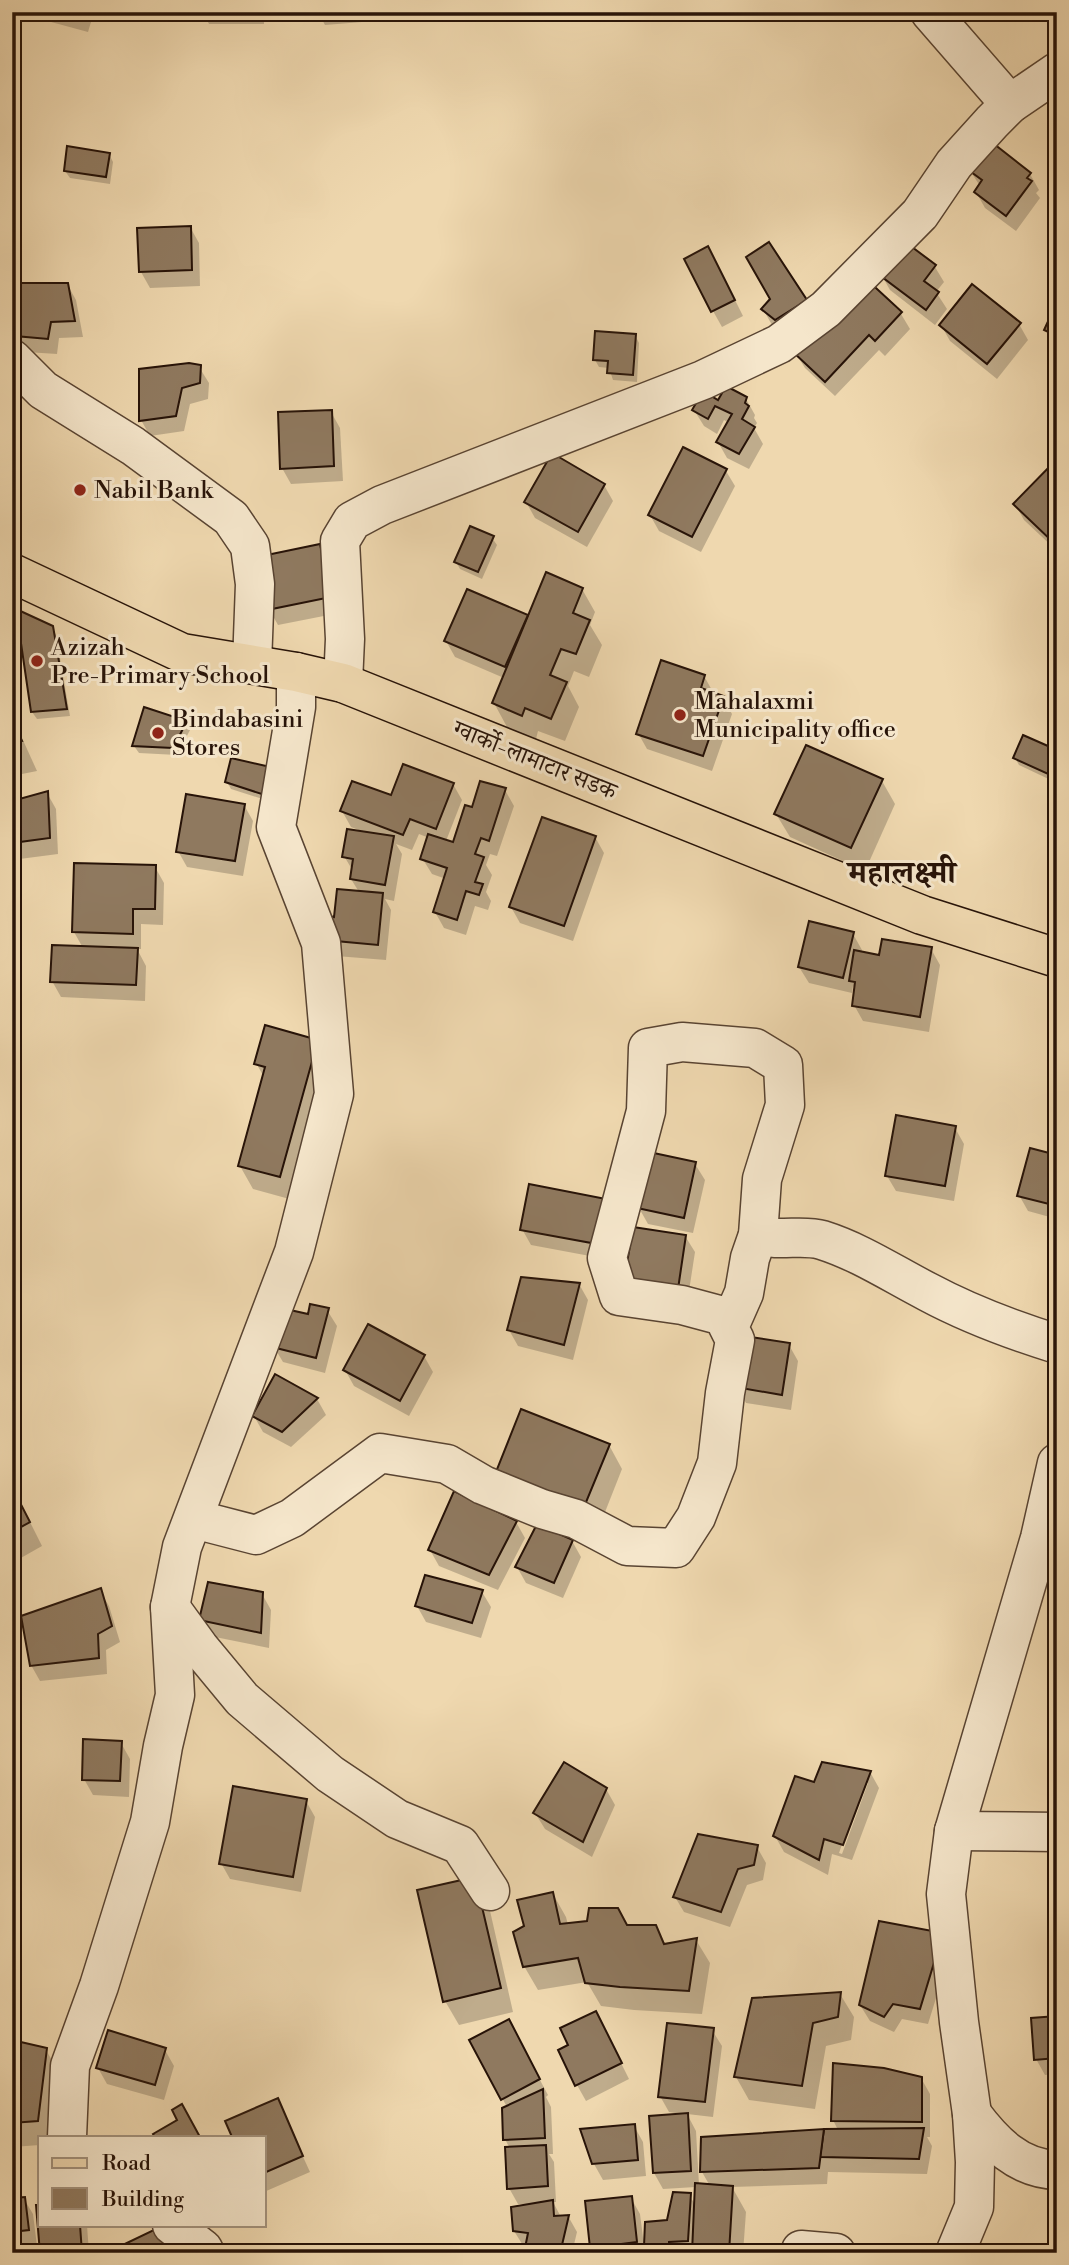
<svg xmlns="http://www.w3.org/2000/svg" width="1069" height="2265" viewBox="0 0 1069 2265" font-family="'Libre Bodoni','Noto Serif Devanagari',serif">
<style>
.shadow{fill:#0003;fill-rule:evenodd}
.building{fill:#8f795f;stroke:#271308;stroke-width:2}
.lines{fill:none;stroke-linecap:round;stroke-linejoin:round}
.minor-casing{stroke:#594432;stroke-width:41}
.major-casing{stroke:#271308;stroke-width:41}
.minor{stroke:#f5e6cb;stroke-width:38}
.major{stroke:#efd8af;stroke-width:38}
.poi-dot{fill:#8f2418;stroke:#f5e6cb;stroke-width:2.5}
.labels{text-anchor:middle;stroke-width:6;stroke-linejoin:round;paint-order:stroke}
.poi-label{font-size:24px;fill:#271308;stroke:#f5e6cb;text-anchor:start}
.street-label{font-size:24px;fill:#271308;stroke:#f5e6cb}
.district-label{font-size:32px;font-weight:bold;fill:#271308;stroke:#f5e6cb}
</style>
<rect width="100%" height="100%" fill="#efd8af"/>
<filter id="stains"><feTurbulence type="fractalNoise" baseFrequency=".00286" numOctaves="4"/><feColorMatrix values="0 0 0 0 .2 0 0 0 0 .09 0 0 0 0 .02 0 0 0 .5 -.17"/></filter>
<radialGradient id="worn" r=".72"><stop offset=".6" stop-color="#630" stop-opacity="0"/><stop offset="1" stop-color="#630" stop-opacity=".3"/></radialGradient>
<!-- shadow -->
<g class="shadow">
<polygon points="36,12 94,12 88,32 40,19"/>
<polygon points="203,12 264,12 264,24 209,24"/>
<polygon points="318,12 361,12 362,22 325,25"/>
<polygon points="12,88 21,103 14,158 12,158"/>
<polygon points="109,154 113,162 110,184 70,178 65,171"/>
<polygon points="969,169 1030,174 1039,190 1036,193 1040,198 1016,231 985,208 976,192 980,186"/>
<polygon points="190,227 199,243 200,286 150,288 141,272 139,230"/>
<polygon points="717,264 743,316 722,327 713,311"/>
<polygon points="935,267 944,282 936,292 947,309 935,325 890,290 881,274"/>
<polygon points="864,279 901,314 910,329 885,356 879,350 835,396 805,368 795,352"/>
<polygon points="67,284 76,300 83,337 59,338 57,354 26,352 17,336"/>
<polygon points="772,299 806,301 785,335 772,325 763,309"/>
<polygon points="1057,306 1057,341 1050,337 1046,330"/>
<polygon points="1019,324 1028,340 997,379 950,341 941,325"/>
<polygon points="635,335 639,343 637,382 613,380 609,368 599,367 595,360"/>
<polygon points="199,367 209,383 208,399 190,404 184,431 150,436 141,420"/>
<polygon points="746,399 755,415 754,418 757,423 754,428 763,444 749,469 727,458 718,442 729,423 724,420 717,434 704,426 694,410 719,403"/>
<polygon points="331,412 340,428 343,481 291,484 282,468"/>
<polygon points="1057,462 1057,551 1024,520 1015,504"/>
<polygon points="726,471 735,486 701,552 659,531 650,515"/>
<polygon points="604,485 613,501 587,547 535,518 526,502"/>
<polygon points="492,538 497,545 482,579 460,569 456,562"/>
<polygon points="319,546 328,562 339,613 278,625 269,609"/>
<polygon points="582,589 595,612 590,625 602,645 589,677 574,671 568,686 579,707 565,741 538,731 536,739 507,727 494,703 504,678 455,657 446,641 526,616 528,619"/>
<polygon points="52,627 56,635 70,716 37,719 32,712"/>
<polygon points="704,676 713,692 723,698 732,714 712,771 647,749 638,733"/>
<polygon points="12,716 37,771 12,776"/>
<polygon points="185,722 190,730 177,755 139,753 134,746"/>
<polygon points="1057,752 1057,783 1019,765 1015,758"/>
<polygon points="232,760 272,802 231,789 227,782"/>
<polygon points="882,781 895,804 865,871 790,837 776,814"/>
<polygon points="453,784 462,800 446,841 454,844 473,809 505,790 514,806 497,856 490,854 486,865 492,875 486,892 491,901 488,910 475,906 466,935 444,928 435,912 446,879 432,874 422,858 429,838 419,834 412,850 396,844 402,854 394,901 385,899 391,910 386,960 336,956 336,919 359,892 351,879 353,871 344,856 361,831 351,827 342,811"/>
<polygon points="47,793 56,809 58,854 12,860 12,803"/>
<polygon points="244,805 253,821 243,876 187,867 178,851"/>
<polygon points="595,837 604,853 573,941 520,923 511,907"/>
<polygon points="155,867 164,883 163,925 141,924 141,949 137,949 146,966 145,1001 61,997 52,981 83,948 74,932"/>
<polygon points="853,934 862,950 861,953 881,957 931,949 940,965 929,1032 863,1021 854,1005 856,990 853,986 852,993 809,983 799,967"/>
<polygon points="266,1027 330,1065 293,1200 253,1189 240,1166 264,1077 256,1063"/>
<polygon points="955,1128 964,1144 954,1201 896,1191 887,1176"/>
<polygon points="1057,1157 1057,1219 1028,1211 1019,1195"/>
<polygon points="695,1164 705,1180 693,1233 648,1224 639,1208"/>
<polygon points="605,1200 606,1259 531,1245 522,1229"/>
<polygon points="685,1236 695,1252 687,1304 635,1297"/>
<polygon points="579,1284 588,1300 573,1360 518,1346 509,1330"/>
<polygon points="327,1310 337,1326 325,1373 283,1362 274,1347 309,1316"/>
<polygon points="789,1345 798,1361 791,1410 746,1403 737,1387"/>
<polygon points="424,1356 433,1372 409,1416 354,1386 345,1370"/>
<polygon points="276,1377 317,1399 326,1415 291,1447 263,1432 254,1416"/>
<polygon points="609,1445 622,1469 596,1535 496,1477"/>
<polygon points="12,1486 42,1546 12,1563"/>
<polygon points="516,1522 525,1538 498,1590 439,1566 430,1550"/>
<polygon points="572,1541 581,1557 563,1598 526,1583 517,1567"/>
<polygon points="100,1591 109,1606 120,1642 106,1650 107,1674 40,1681 31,1665"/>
<polygon points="482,1592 491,1607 481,1638 426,1622 417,1606"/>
<polygon points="262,1594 271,1610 269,1648 210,1636 201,1620"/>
<polygon points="12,1711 21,1726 19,1781 12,1781"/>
<polygon points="121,1743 130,1759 129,1797 93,1795 84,1779"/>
<path d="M870,1772L879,1788L852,1860L832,1854L828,1875L784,1852L775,1836L815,1784ZM864,1783H868L842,1854L839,1853Z"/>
<polygon points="606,1789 615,1805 592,1857 545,1829 535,1813"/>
<polygon points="306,1801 315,1817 301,1892 230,1879 221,1863"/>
<polygon points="757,1847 766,1863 763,1880 747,1885 730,1927 684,1912 675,1897"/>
<polygon points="419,1892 488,1902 513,2012 459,2025 445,2001"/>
<polygon points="553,1894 566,1917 568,1925 655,1927 666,1945 696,1940 710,1963 702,2014 634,2010 601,2006 587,1982 538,1990 524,1966 526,1927"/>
<polygon points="951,1950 928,2024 902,2019 894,2032 870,2021 860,2005"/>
<polygon points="840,1994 854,2017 851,2040 826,2046 815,2109 749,2100 736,2077"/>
<polygon points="1057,2018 1057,2074 1045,2075 1036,2059"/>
<polygon points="604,2029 629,2079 586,2101 577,2085 570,2046"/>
<polygon points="712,2030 722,2046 713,2117 687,2114 696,2131 699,2185 710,2186 702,2172 838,2130 833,2120 921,2078 930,2094 930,2137 927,2137 932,2146 927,2174 828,2172 827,2184 732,2187 746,2212 743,2253 650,2253 646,2246 689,2195 696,2206 696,2187 663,2189 654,2173 681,2114 669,2112 660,2096"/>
<polygon points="517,2037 548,2095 546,2097 551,2107 553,2154 549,2154 554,2162 556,2202 553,2202 561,2217 568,2216 577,2232 572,2253 530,2253 527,2247 524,2247 514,2231 527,2206 526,2204 518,2204 509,2188 510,2149 505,2139 507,2107 471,2041"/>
<polygon points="12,2042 46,2050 60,2074 51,2137 40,2137 40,2145 12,2147"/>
<polygon points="165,2050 174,2066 164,2100 107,2084 98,2068"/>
<polygon points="277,2100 310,2172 264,2192 264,2137 234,2137 227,2122"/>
<polygon points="634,2126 643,2142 646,2176 603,2180 594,2164"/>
<polygon points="631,2198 640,2214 645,2253 595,2253 592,2247"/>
<polygon points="24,2199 33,2214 37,2246 12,2249 12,2200"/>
<polygon points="38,2207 40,2207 40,2225 87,2225 89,2253 42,2253"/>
</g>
<!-- building -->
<g class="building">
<polygon points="989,140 1031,173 1027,178 1032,181 1006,216 974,192 982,180 967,169"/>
<polygon points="67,146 110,153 106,177 64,171"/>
<polygon points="191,226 192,270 139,272 137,228"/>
<polygon points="904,241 936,265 924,281 939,292 926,310 878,274"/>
<polygon points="769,242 807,300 775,320 761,309 770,299 746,257"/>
<polygon points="708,246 735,300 711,312 684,259"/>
<polygon points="864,277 902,312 875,341 869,335 825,382 793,352"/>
<polygon points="19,283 68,283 75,321 51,322 48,339 15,336"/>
<polygon points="972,284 1021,323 987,364 939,325"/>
<polygon points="1057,302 1057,336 1044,330"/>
<polygon points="595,331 636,334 633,375 607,373 608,361 593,360"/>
<polygon points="189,363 201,365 200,383 182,388 176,416 139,421 139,369"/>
<polygon points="726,386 747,397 745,403 749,406 742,419 755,427 739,454 716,442 732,414 715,406 708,419 692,410 703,391 718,400"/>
<polygon points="332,410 334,466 280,469 278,412"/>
<polygon points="683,447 727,469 692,537 648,515"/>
<polygon points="552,453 605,484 578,532 524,502"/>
<polygon points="1057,459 1057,546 1013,504"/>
<polygon points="470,526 494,536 478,572 454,562"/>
<polygon points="320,544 331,597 267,610 257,557"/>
<polygon points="546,572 583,588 573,613 590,620 576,654 561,649 550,675 567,682 551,719 525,708 522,716 492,703"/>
<polygon points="467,589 528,615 505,667 444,641"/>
<polygon points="16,609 53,626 67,709 31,712"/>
<polygon points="661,660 705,675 701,688 724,696 703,756 636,734"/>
<polygon points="144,707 187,721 173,748 132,746"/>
<polygon points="12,720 22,741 12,742"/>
<polygon points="1023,735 1057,750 1057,778 1013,758"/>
<polygon points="806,745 883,779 851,848 774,814"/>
<polygon points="231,758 275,768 268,796 225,782"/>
<polygon points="403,764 454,783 436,829 410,819 403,835 340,811 352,781 391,795"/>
<polygon points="480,781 506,788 489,841 481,838 475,854 484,857 475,882 483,884 479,895 466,891 457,920 433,912 447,868 420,859 428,834 453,842 465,805 472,807"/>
<polygon points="48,791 50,838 12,843 12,801"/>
<polygon points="186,794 245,804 235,861 176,852"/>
<polygon points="542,817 596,836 564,926 509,907"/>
<polygon points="347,829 394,836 385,885 350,879 353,859 342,857"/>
<polygon points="74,863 156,865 155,909 133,909 133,934 72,932"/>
<polygon points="337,889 383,893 378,945 325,940 327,916 334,917"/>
<polygon points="809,921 854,932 843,978 798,967"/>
<polygon points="882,939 932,947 920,1017 852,1006 855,982 849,981 854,950 879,955"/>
<polygon points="52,945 138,948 136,985 50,982"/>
<polygon points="265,1025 318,1040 280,1177 238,1166 265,1067 254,1064"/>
<polygon points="896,1115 956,1126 945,1186 885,1176"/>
<polygon points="1030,1148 1057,1155 1057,1206 1017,1196"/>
<polygon points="649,1152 696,1162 684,1218 637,1208"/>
<polygon points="529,1184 606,1199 597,1244 520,1230"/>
<polygon points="633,1227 686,1235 678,1289 624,1281"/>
<polygon points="521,1277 580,1283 564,1345 507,1330"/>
<polygon points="310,1304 329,1308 316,1358 272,1347 281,1308 308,1314"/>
<polygon points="368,1324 425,1355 400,1401 343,1370"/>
<polygon points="744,1336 790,1343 782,1395 735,1387"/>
<polygon points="275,1374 318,1398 282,1432 252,1416"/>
<polygon points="521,1409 610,1444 582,1512 494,1477"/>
<polygon points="12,1487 30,1522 12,1532"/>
<polygon points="454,1491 517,1521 489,1575 428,1550"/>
<polygon points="537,1524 573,1540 554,1583 515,1567"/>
<polygon points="425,1575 483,1590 472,1623 415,1606"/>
<polygon points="208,1582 263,1592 261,1633 199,1620"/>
<polygon points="101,1588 112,1626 98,1634 99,1658 30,1666 21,1616"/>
<polygon points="83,1739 122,1741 120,1781 82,1780"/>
<polygon points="564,1762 607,1788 583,1842 533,1813"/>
<polygon points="822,1762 871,1771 843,1845 824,1839 819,1860 773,1836 795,1776 814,1782"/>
<polygon points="233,1786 307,1799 293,1877 219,1864"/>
<polygon points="698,1834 758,1845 754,1865 738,1869 721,1912 673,1897"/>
<polygon points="475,1877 501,1988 443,2002 417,1890"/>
<polygon points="553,1892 560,1924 587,1921 589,1908 618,1908 627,1925 656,1925 664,1944 697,1938 689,1991 620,1987 585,1983 578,1958 523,1967 513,1932 524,1926 517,1900"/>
<polygon points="879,1921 943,1933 920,2009 893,2004 884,2017 859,2005"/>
<polygon points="841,1992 838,2017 813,2023 802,2086 734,2077 752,1998"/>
<polygon points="596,2011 622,2063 575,2086 558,2050 568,2045 560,2028"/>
<polygon points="1057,2016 1057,2058 1034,2060 1031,2018"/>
<polygon points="509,2019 540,2079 501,2100 469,2040"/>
<polygon points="667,2023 714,2028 705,2102 658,2097"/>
<polygon points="108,2030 166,2048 155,2085 96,2068"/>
<polygon points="12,2040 47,2048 38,2121 12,2123"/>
<polygon points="833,2063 884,2068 922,2077 922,2122 831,2121"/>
<polygon points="543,2089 545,2138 503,2140 502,2108"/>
<polygon points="278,2098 303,2156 264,2173 264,2137 232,2137 225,2121"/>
<polygon points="182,2104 200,2137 155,2137 153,2134 177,2120 172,2110"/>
<polygon points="688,2113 691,2171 653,2173 649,2116"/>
<polygon points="635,2124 638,2160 592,2164 580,2129"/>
<polygon points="924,2128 919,2159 820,2157 824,2129"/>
<polygon points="824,2129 819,2168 700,2172 701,2137"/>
<polygon points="546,2145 548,2186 507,2189 505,2147"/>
<polygon points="695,2183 733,2186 729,2253 692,2253"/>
<polygon points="673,2192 691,2193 688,2241 669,2242 669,2249 644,2246 645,2222 667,2220"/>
<polygon points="632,2196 637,2242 590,2248 585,2201"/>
<polygon points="25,2197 29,2230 12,2232 12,2198"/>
<polygon points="553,2200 554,2216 569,2215 562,2245 525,2248 528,2233 513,2231 511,2207"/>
<polygon points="36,2205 40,2205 40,2225 80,2225 82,2253 40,2253"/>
<polygon points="160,2227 171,2253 106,2253"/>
</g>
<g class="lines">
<!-- minor casing -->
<g class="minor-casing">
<g id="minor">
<polyline points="930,12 1010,104"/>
<polyline points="12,359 43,390 133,446 231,518 250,546 255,584 252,664"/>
<polyline points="343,683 345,639 340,541 352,521 382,505 703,380 779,344 826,309 920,214 954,164 992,122 1010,104 1057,72"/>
<path d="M758,1235C780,1242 802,1234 822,1240C860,1252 893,1274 928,1292C969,1314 1012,1330 1057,1344"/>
<polyline points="194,1519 256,1535 292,1518 380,1453 447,1464 483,1485 542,1509 576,1519 627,1546 676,1548 696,1517 717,1463 725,1393 735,1340 723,1316 682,1305 619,1296 607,1258 646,1111 648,1048 682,1042 755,1048 783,1065 785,1105 762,1179 758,1235 750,1258 744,1293 729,1327"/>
<polyline points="170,1607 199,1647 242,1699 330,1774 397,1819 460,1845 490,1891"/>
<polyline points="954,1831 1057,1832"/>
<path d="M972,2114C993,2142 1018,2169 1057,2170"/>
<polyline points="67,2137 70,2066 99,1986 150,1822 163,1746 175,1695 170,1607 182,1547 294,1252 334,1094 321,943 276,827 296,707 296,672"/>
<polyline points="172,2225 203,2249 205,2253"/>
<polyline points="801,2250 836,2253"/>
<polyline points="955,2253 974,2207 975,2162 972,2114 959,2022 946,1894 954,1831 1040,1538 1057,1463"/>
</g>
</g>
<!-- major casing -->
<g class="major-casing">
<polyline id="major" points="12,573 182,653 296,672 343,683 922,915 1057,958"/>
</g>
<!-- minor -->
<use href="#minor" class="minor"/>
<!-- major -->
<use href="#major" class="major"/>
</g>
<!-- markers -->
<g class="poi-dot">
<circle cx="80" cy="490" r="7"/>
<circle cx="37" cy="661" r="7"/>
<circle cx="680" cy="715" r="7"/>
<circle cx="158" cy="733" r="7"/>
</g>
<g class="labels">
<!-- poi labels -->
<g class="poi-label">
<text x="94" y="498">Nabil Bank</text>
<text x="51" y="655">Azizah<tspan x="51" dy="28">Pre-Primary School</tspan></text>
<text x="694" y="709">Mahalaxmi<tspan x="694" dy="28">Municipality office</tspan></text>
<text x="172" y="727">Bindabasini<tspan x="172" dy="28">Stores</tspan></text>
</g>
<!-- street labels -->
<g class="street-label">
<text transform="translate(535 760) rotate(22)" y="8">ग्वार्को-लामाटार सडक</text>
</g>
<!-- district labels -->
<g class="district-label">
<text x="902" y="883">महालक्ष्मी</text>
</g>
</g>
<!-- margin -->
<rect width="1069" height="2265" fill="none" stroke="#efd8af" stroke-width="42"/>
<rect x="14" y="14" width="1041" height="2237" fill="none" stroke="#271308" stroke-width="3.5"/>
<rect x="21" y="21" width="1027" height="2223" fill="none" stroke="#271308" stroke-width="2"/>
<!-- legend -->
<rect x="38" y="2136" width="228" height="91" fill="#f5e6cb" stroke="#a3927d" stroke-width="2"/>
<rect x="52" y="2158" width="35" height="10" fill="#efd8af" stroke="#a3927d" stroke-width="2"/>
<text x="102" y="2170" font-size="21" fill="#271308">Road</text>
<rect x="52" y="2188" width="35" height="21" fill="#8f795f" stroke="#a3927d" stroke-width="2"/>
<text x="102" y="2206" font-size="21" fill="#271308">Building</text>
<rect width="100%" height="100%" filter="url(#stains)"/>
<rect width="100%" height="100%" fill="url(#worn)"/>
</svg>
